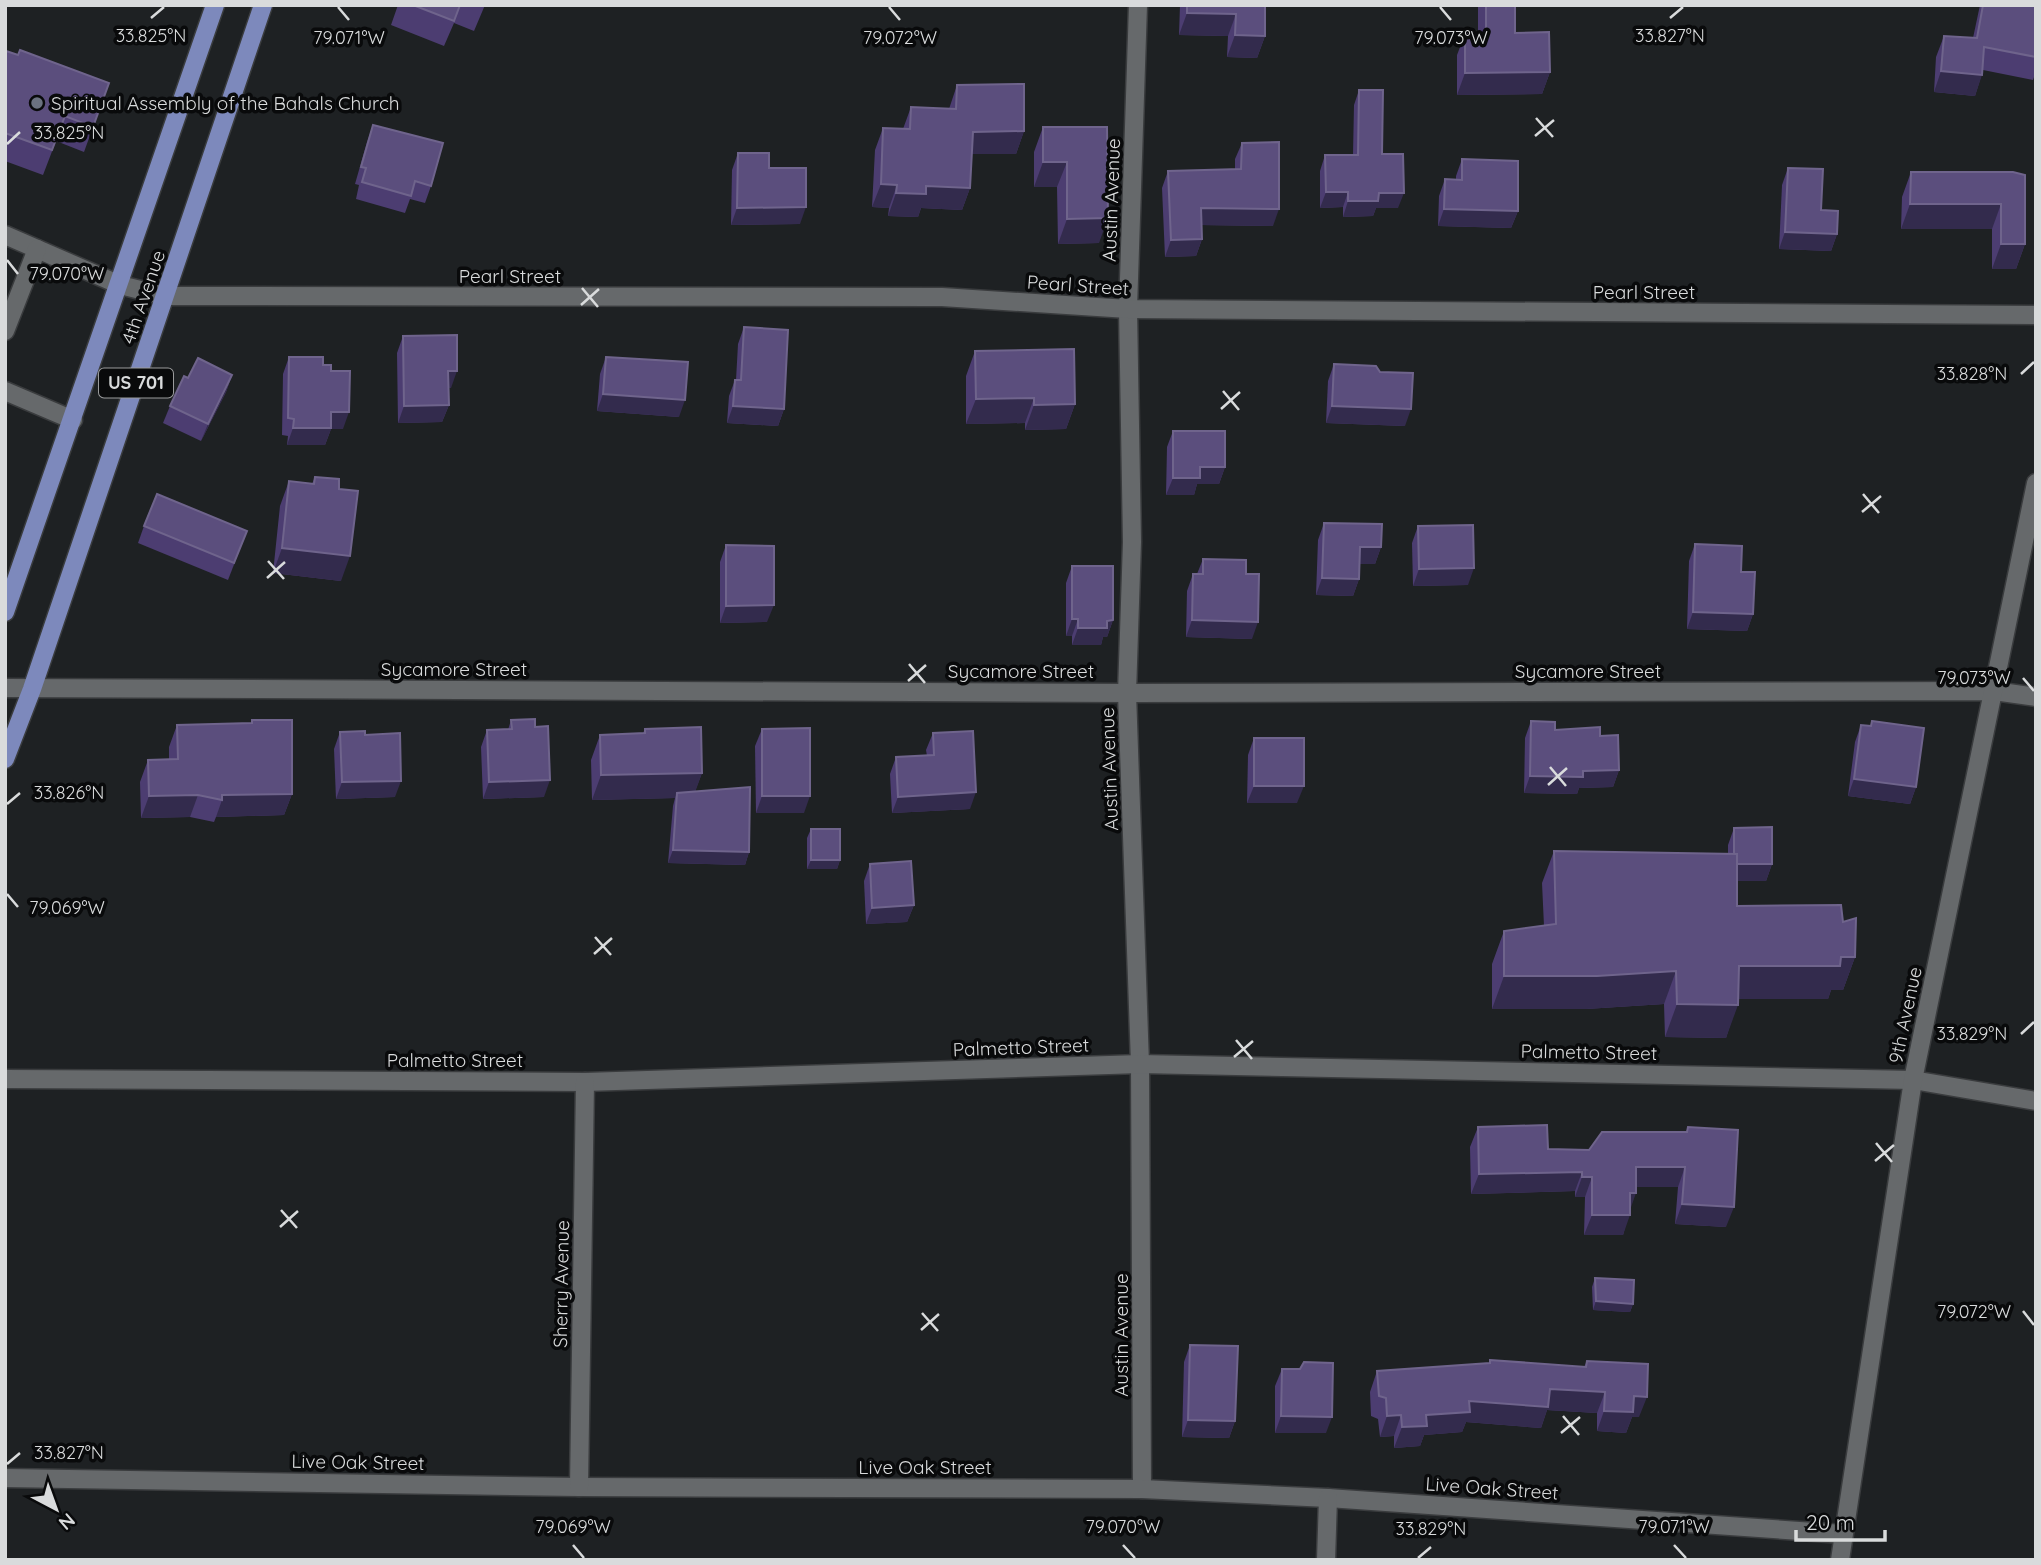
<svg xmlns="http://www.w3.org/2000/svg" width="2041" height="1565" viewBox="0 0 2041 1565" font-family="Quicksand,sans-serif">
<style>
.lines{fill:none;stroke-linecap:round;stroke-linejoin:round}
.minor-casing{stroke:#3a3c3e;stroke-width:21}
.major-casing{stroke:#3a3c3e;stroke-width:21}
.minor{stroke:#66696b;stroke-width:18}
.major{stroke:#7d89bc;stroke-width:18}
.wall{fill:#4c3d71}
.shaded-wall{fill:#332b4d}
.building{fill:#5b4e7d;stroke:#6f648c;stroke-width:2}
.ticks{fill:none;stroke:#d9dbdc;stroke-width:2.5}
.worship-dot{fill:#6b7280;stroke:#090a0b;stroke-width:2.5}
.labels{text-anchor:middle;stroke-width:7;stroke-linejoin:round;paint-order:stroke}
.shield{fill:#090a0b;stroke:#9b9c9d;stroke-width:2}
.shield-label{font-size:18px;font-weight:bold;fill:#d9dbdc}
.poi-label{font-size:19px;fill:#d9dbdc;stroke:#090a0b;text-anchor:start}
.street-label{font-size:19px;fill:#d9dbdc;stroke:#090a0b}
.ticks-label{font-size:18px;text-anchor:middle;fill:#d9dbdc;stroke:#090a0b;stroke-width:7;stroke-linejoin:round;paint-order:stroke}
</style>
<rect width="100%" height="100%" fill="#1e2123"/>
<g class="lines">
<!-- minor casing -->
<g class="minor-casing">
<g id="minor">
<polyline points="1138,5 1128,309 1132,542 1127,693 1140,1064 1142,1489"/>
<polyline points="5,235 120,285 165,296 942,297 1128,309 2036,315"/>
<polyline points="5,331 37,249"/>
<polyline points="5,391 73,420"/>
<polyline points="5,688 1127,693 1994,691 2036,697"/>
<polyline points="5,1079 585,1082 1140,1064 1913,1080 2036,1101"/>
<polyline points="5,1478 579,1487 1142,1489 1328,1498 1843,1534"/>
<polyline points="579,1487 585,1082"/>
<polyline points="1326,1560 1328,1498"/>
<polyline points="1840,1560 1913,1080 2036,483"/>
</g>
</g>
<!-- major casing -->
<g class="major-casing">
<g id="major">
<polyline points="5,612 215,5"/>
<polyline points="5,759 32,689 263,5"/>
</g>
</g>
<!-- minor -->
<use href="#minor" class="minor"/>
<!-- major -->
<use href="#major" class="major"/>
</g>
<!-- wall -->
<g class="wall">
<polygon points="398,5 485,5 474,31 454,23 444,46 391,25"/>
<polygon points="1180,5 1265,5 1265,36 1257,58 1227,57 1228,36 1179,35"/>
<polygon points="1478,5 1515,5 1515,33 1550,72 1542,94 1457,95 1457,55 1465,34 1478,33"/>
<polygon points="1980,5 2036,5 2036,71 2033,80 1983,70 1975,96 1934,92 1936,57 1944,36 1973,38"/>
<polygon points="5,52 109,83 84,152 56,141 43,175 5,161"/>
<polygon points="957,85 1024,131 1016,154 972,154 970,188 962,210 921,208 918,217 888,216 889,208 872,207 875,150 883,128 903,129 911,107 949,109"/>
<polygon points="1359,90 1382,154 1398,208 1376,208 1373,216 1343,217 1343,207 1320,208 1320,171 1325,155 1353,155 1354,105"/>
<polygon points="373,125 431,186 425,203 410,199 405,213 356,199 359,185 355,184 367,142"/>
<polygon points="1043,127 1107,127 1099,243 1058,244 1057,187 1034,187 1034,152"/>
<polygon points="1242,143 1273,226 1202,225 1202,239 1196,256 1165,257 1162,188 1168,171 1235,169 1235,159"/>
<polygon points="738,153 769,168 800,224 731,225 732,170"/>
<polygon points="1462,159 1518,211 1511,228 1438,226 1439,196 1445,179 1456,179 1456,176"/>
<polygon points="1788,168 1821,210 1837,234 1831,251 1779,249 1782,185"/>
<polygon points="1911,172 2013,172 2025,244 2016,269 1992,269 1992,229 1901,229 1902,197"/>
<polygon points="744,327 784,409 778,426 727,423 729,396 735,380 736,380 738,344"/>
<polygon points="403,336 451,388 448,388 449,405 442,422 398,423 397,353"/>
<polygon points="975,351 1075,404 1066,429 1025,430 1025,423 966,424 966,376"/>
<polygon points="289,357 323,365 331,371 343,429 331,429 325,445 287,445 288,436 282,435 283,374"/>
<polygon points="606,357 679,417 597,411 600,374"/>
<polygon points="1334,364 1405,426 1326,423 1328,381"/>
<polygon points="232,375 226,392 201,441 163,423 170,406 188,378"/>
<polygon points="1173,431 1225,467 1219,484 1197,484 1194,495 1166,495 1167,447"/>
<polygon points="315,477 339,489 341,581 273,573 280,506 289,481 312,484"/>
<polygon points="1324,523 1381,547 1375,564 1360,564 1359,579 1353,596 1316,595 1318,540"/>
<polygon points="144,526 247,531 228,580 138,543"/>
<polygon points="1418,526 1468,585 1413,586 1412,543"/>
<polygon points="1695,544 1741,572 1753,614 1747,631 1687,629 1689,561"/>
<polygon points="726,545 767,622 720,623 720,562"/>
<polygon points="1203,559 1246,574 1252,639 1186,637 1187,591 1193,574 1197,574"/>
<polygon points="1072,566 1113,620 1107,637 1103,637 1101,645 1072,645 1072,636 1066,636 1066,583"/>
<polygon points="252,720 292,794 284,815 216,817 214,822 190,817 141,818 140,782 148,760 169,759 169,747 177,725 251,723"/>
<polygon points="511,720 544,797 483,799 481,747 487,730 508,730"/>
<polygon points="1531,721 1555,730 1600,736 1619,770 1613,787 1579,788 1577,794 1524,793 1525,738"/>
<polygon points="1872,721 1916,787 1910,804 1848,796 1855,742 1861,725 1871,726"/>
<polygon points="645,729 702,773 695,791 749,852 745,865 668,863 673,806 675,798 592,800 591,760 600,735 643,733"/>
<polygon points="762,729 804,813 756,813 755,746"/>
<polygon points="340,732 365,735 395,797 336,799 334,749"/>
<polygon points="933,733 970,809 892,813 890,774 896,757 927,756 926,750"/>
<polygon points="1254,738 1297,803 1247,803 1248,755"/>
<polygon points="1734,828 1772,864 1766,881 1737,881 1737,906 1843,922 1855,957 1843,990 1831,990 1828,999 1738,999 1726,1038 1665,1037 1664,1004 1586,1009 1492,1009 1492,964 1504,931 1544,926 1542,883 1554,851 1728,854 1728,845"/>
<polygon points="811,829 840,860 837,869 807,869 807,838"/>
<polygon points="870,864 914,905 907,922 866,924 864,881"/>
<polygon points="1478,1127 1548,1149 1589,1150 1686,1132 1688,1127 1726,1227 1675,1224 1678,1187 1636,1187 1623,1235 1584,1235 1585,1197 1575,1197 1575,1191 1471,1194 1470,1147"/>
<polygon points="1595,1278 1633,1304 1630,1312 1593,1310 1592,1287"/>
<polygon points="1190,1345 1235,1421 1229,1438 1182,1437 1184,1362"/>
<polygon points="1490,1360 1584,1367 1587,1361 1639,1417 1632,1417 1626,1433 1597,1431 1597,1413 1547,1410 1541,1428 1466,1422 1462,1432 1424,1435 1420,1446 1394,1448 1394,1436 1380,1437 1378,1419 1371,1416 1370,1392 1377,1371 1489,1363"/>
<polygon points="1282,1369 1300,1369 1326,1433 1275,1433 1275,1386"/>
</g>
<!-- shaded-wall -->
<g class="shaded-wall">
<polygon points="1187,13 1236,14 1228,36 1179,35"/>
<polygon points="1235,35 1265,36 1257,58 1227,57"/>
<polygon points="1941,71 1982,75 1975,96 1934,92"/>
<polygon points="1550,72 1542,94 1457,95 1465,73"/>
<polygon points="1024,131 1016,154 965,154 973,132"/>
<polygon points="1043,162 1067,162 1057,187 1034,187"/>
<polygon points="881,184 897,185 889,208 872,207"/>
<polygon points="926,186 970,188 962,210 921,208 918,217 888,216 896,193"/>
<polygon points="1326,192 1348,192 1343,207 1320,208"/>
<polygon points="1379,193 1404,193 1398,208 1376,208 1373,216 1343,217 1348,201"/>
<polygon points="1910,204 2001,204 1992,229 1901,229"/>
<polygon points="806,207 800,224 731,225 737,208"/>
<polygon points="1201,208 1279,209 1273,226 1195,225"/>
<polygon points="1444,209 1518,211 1511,228 1438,226"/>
<polygon points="1108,218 1099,243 1058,244 1067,219"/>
<polygon points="1785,232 1837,234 1831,251 1779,249"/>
<polygon points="1202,239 1196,256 1165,257 1171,240"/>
<polygon points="2001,244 2025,244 2016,269 1992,269"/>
<polygon points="448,371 457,371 451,388 442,388"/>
<polygon points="232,375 226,392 201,441 208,424"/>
<polygon points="603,394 685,400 679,417 597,411"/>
<polygon points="1034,398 1025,423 966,424 976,399"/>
<polygon points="1075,404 1066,429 1025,430 1034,405"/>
<polygon points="449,405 442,422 398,423 404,406"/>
<polygon points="733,406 784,409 778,426 727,423"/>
<polygon points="1332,406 1411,409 1405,426 1326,423"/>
<polygon points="331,412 349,412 343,429 331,429 325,445 287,445 293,428"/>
<polygon points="1200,467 1225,467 1219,484 1197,484 1194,495 1166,495 1173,478"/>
<polygon points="1360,547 1381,547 1375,564 1354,564"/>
<polygon points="282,548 350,556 341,581 273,573"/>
<polygon points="1474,568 1468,585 1413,586 1419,569"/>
<polygon points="1322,578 1359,579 1353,596 1316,595"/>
<polygon points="774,605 767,622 720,623 726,606"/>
<polygon points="1693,612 1753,614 1747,631 1687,629"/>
<polygon points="1072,619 1078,619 1072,636 1066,636"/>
<polygon points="1113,620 1107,637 1103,637 1101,645 1072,645 1078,628 1107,621"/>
<polygon points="1192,620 1258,622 1252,639 1186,637"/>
<polygon points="1619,770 1613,787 1579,788 1577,794 1524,793 1530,776 1583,771"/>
<polygon points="702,773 693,798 677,793 675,798 592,800 601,775"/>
<polygon points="1854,779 1916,787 1910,804 1848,796"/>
<polygon points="550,780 544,797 483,799 489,782"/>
<polygon points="401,781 395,797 336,799 342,782"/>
<polygon points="1254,786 1304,786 1297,803 1247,803"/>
<polygon points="976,792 970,809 892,813 898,797"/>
<polygon points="292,794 284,815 216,817 222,800 222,795"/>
<polygon points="198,795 190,817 141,818 149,796"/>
<polygon points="762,796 810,796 804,813 756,813"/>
<polygon points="673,850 749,852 745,865 668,863"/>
<polygon points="811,860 840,860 837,869 807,869"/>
<polygon points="1734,864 1772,864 1766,881 1728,881"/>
<polygon points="914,905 907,922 866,924 872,908"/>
<polygon points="1841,957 1855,957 1843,990 1831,990 1828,999 1727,999 1739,966"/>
<polygon points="1676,971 1664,1004 1586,1009 1492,1009 1504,976"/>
<polygon points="1677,1004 1738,1005 1726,1038 1665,1037"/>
<polygon points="1636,1167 1685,1167 1678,1187 1629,1187"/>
<polygon points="1582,1172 1575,1191 1471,1194 1479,1174"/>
<polygon points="1582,1177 1592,1177 1585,1197 1575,1197"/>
<polygon points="1630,1193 1636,1193 1629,1213"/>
<polygon points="1682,1204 1734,1207 1726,1227 1675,1224"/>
<polygon points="1592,1215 1630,1215 1623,1235 1584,1235"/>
<polygon points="1596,1301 1633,1304 1630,1312 1593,1310"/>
<polygon points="1550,1389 1605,1392 1597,1413 1547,1410 1541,1428 1466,1422 1462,1432 1424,1435 1420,1446 1394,1448 1402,1427 1426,1415 1469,1401"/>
<polygon points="1634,1396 1647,1397 1639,1417 1632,1417 1626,1433 1597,1431 1604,1411"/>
<polygon points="1401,1415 1394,1436 1380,1437 1387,1416"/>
<polygon points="1281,1416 1332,1417 1326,1433 1275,1433"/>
<polygon points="1188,1420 1235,1421 1229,1438 1182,1437"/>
</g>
<!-- building -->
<g class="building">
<polygon points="413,5 460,5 454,21"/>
<polygon points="1187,5 1265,5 1265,36 1235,35 1236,14 1187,13"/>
<polygon points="1486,5 1515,5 1515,33 1549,32 1550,72 1465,73 1465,34 1486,33"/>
<polygon points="1983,5 2036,5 2036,57 1984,47 1982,75 1941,71 1944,36 1977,38"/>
<polygon points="20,50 109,83 93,127 65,116 52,150 5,133 5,52 6,51 18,55"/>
<polygon points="1024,84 1024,131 973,132 970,188 926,186 926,194 896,193 897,185 881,184 883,128 910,129 911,107 956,109 957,85"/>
<polygon points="1359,90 1383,90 1382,154 1403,154 1404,193 1379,193 1378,201 1348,201 1348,192 1326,192 1325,155 1358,155"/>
<polygon points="373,125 443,143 431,186 415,181 411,196 362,182 366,168 361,167"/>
<polygon points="1043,127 1107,127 1108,218 1067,219 1067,162 1043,162"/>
<polygon points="1279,142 1279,209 1201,208 1202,239 1171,240 1168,171 1241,169 1242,143"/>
<polygon points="738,153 769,153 769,168 806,168 806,207 737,208"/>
<polygon points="1462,159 1518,161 1518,211 1444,209 1445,179 1462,180"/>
<polygon points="1788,168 1823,169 1821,210 1838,211 1837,234 1785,232"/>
<polygon points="1911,172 2013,172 2025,175 2025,244 2001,244 2001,204 1910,204"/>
<polygon points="744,327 788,330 784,409 733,406 735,380 741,380"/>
<polygon points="457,335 457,371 448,371 449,405 404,406 403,336"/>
<polygon points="1074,349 1075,404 1034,405 1034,398 976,399 975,351"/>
<polygon points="289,357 323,357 323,365 331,365 331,371 350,371 349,412 331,412 331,428 293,428 294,419 288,418"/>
<polygon points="606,357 688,362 685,400 603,394"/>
<polygon points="198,358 232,375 208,424 170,406 184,376 188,378"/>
<polygon points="1334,364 1376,366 1380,372 1413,373 1411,409 1332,406"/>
<polygon points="1173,431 1225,431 1225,467 1200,467 1200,478 1173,478"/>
<polygon points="315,477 339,479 339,489 358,491 350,556 282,548 289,481 314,484"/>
<polygon points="157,494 247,531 234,563 144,526"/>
<polygon points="1324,523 1382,524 1381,547 1360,547 1359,579 1322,578"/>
<polygon points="1473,525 1474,568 1419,569 1418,526"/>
<polygon points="1695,544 1742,546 1741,572 1755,572 1753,614 1693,612"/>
<polygon points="726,545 774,546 774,605 726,606"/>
<polygon points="1203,559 1246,560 1246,574 1259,574 1258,622 1192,620 1193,574 1203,574"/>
<polygon points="1072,566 1113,566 1113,620 1107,621 1107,628 1078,628 1078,619 1072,619"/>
<polygon points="535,719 535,727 548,726 550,780 489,782 487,730 512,729 511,720"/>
<polygon points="252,720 292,720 292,794 222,795 222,800 198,795 149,796 148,760 178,759 177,725 252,723"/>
<polygon points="1531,721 1555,722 1555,730 1600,727 1600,736 1618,735 1619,770 1583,771 1583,777 1530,776"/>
<polygon points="1872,721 1924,728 1916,787 1854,779 1861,725 1871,726"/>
<polygon points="701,727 702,773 601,775 600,735 645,733 645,729"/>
<polygon points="810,728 810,796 762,796 762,729"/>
<polygon points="365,731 365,735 400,733 401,781 342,782 340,732"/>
<polygon points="973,731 976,792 898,797 896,757 934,755 933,733"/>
<rect x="1254" y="738" width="50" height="48"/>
<polygon points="750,787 749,852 673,850 677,793"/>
<polygon points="1772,827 1772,864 1737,864 1737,854 1734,854 1734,828"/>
<rect x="811" y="829" width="29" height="31"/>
<polygon points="1554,851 1737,854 1737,906 1841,905 1843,922 1856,918 1855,957 1841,957 1840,966 1739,966 1738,1005 1677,1004 1676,971 1597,976 1504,976 1504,931 1556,924"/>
<polygon points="911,861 914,905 872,908 870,864"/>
<polygon points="1547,1125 1548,1149 1589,1150 1602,1132 1687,1132 1688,1127 1738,1130 1734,1207 1682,1204 1685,1167 1636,1167 1636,1193 1630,1193 1630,1215 1592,1215 1592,1177 1582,1177 1582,1172 1479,1174 1478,1127"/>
<polygon points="1595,1278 1634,1280 1633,1304 1596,1301"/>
<polygon points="1190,1345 1238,1346 1235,1421 1188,1420"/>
<polygon points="1490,1360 1586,1367 1587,1361 1648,1364 1647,1397 1634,1396 1633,1412 1604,1411 1605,1392 1550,1389 1548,1407 1469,1401 1470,1412 1426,1415 1427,1426 1402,1427 1401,1415 1387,1416 1386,1398 1379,1396 1377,1371 1490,1363"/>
<polygon points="1304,1362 1333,1363 1332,1417 1281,1416 1282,1369 1300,1369"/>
</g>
<!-- ticks -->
<path class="ticks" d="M338,7L349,20M889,7L900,20M1440,7L1451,20M151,18L164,7M1670,18L1683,7M1536,118L1553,137M1535,136L1554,120M7,144L20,132M7,260L18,274M582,288L598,307M581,305L599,289M2021,374L2034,362M1223,391L1239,410M1221,409L1240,392M1863,494L1879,513M1862,512L1881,496M268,561L284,579M267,578L285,562M909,664L925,683M2023,678L2034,691M908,681L926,665M1550,767L1566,786M1548,785L1567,768M7,804L20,793M7,894L18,907M595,937L611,955M594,954L612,938M2021,1034L2034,1022M1236,1040L1252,1059M1234,1057L1253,1041M1876,1143L1892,1162M1875,1161L1894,1145M281,1210L297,1228M280,1227L298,1211M2023,1311L2034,1325M922,1313L938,1331M921,1330L939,1314M1563,1416L1579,1435M1561,1433L1580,1417M7,1464L20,1453M573,1545L584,1558M1123,1545L1135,1558M1674,1545L1686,1558M1418,1558L1431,1547"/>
<!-- markers -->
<circle class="worship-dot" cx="37" cy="103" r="7"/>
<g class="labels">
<!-- shield labels -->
<rect class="shield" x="99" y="368.5" width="74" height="29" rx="5"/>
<g class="shield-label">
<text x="136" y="389">US 701</text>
</g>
<!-- poi labels -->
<g class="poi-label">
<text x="51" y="110">Spiritual Assembly of the Bahals Church</text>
</g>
<!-- street labels -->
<g class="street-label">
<text transform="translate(1111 200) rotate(-88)" y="7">Austin Avenue</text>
<text x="510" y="283">Pearl Street</text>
<text transform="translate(1078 285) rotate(4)" y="7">Pearl Street</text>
<text x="1644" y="299">Pearl Street</text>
<text transform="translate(143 297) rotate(-71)" y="7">4th Avenue</text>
<text x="454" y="676">Sycamore Street</text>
<text x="1021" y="678">Sycamore Street</text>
<text x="1588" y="678">Sycamore Street</text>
<text transform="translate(1109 769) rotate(-92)" y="7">Austin Avenue</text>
<text transform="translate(1905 1015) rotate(-78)" y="7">9th Avenue</text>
<text transform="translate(1021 1047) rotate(-2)" y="7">Palmetto Street</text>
<text transform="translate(1589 1052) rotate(1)" y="7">Palmetto Street</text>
<text x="455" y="1067">Palmetto Street</text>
<text transform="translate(561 1284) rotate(-89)" y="7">Sherry Avenue</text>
<text transform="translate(1121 1335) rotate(-90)" y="7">Austin Avenue</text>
<text transform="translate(358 1462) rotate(1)" y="7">Live Oak Street</text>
<text x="925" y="1474">Live Oak Street</text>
<text transform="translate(1492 1488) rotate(4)" y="7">Live Oak Street</text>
</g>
</g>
<g class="ticks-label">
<text x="151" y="42">33.825°N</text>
<text x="1670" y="42">33.827°N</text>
<text x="900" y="44">79.072°W</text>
<text x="1451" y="44">79.073°W</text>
<text x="349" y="44">79.071°W</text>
<text x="69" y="139">33.825°N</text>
<text x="67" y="280">79.070°W</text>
<text x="1972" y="380">33.828°N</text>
<text x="1974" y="684">79.073°W</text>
<text x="69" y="799">33.826°N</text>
<text x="67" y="914">79.069°W</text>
<text x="1972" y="1040">33.829°N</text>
<text x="1974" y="1318">79.072°W</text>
<text x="69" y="1459">33.827°N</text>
<text x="573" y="1533">79.069°W</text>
<text x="1123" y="1533">79.070°W</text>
<text x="1674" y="1533">79.071°W</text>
<text x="1431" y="1535">33.829°N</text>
</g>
<!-- border -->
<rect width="2041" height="1565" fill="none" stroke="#d9dbdc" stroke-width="14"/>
<!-- north arrow -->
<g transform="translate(56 1509) rotate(139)" stroke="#090a0b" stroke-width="5" paint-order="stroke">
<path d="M0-5L12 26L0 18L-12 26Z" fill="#d9dbdc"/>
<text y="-10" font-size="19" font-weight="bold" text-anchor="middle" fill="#d9dbdc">N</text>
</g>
<!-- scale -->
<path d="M1796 1530v10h89v-10" fill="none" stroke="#d9dbdc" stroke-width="3.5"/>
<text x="1806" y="1530" font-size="21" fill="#d9dbdc" stroke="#090a0b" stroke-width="5" paint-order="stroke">20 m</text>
</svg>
